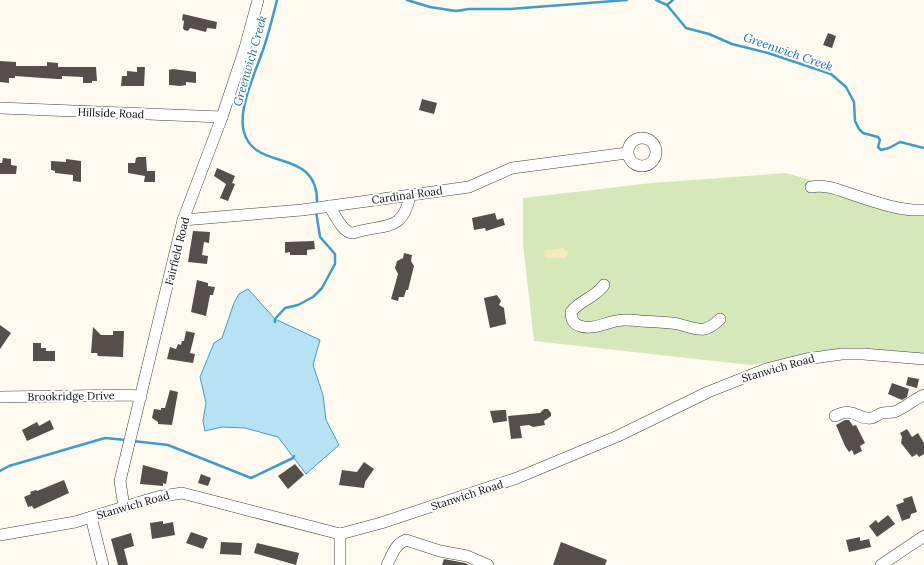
<svg xmlns="http://www.w3.org/2000/svg" width="924" height="565" viewBox="0 0 924 565" font-family="Lora,serif">
<style>
.green{fill:#d5e8ba}
.sand{fill:#f9e7bd}
.water{fill:#b6e2f4;stroke:#3f9cc9}
.lines{fill:none;stroke-linecap:round;stroke-linejoin:round}
.stream{stroke:#3f9cc9;stroke-width:2.5}
.building{fill:#564e4b}
.minor-casing{stroke:#414141;stroke-width:12}
.minor{stroke:#fff;stroke-width:11}
.labels{text-anchor:middle;stroke-width:4;stroke-linejoin:round;paint-order:stroke}
.street-label{font-size:11px;fill:#0e0e0e;stroke:#fff}
.water-label{font-size:12px;font-style:italic;fill:#1b6e9c;stroke:#fff}
</style>
<rect width="100%" height="100%" fill="#fefaf0"/>
<!-- green -->
<polygon class="green" points="786,173 877,199 924,207 924,354 859,348 751,365 534,341 523,244 523,198 652,183"/>
<!-- sand -->
<polygon class="sand" points="563,248 568,252 566,258 547,258 544,256 545,251 547,250"/>
<!-- water -->
<polygon class="water" points="248,289 275,319 320,340 313,365 323,395 326,420 339,445 306,474 278,437 245,428 222,427 205,431 203,421 206,403 200,377 214,343 222,338 234,303 239,294"/>
<g class="lines">
<!-- stream -->
<g class="stream">
<path d="M277,0C273,16 269,32 264,47C257,69 237,109 244,132C255,173 319,146 317,204"/>
<polyline points="407,0 430,7 456,11 469,9 510,9 627,0"/>
<polyline points="656,0 667,5 686,28 709,34 732,44 768,53 831,74 846,87 854,102 855,121 859,129 863,133 878,137 880,140 878,147 881,150 889,148 900,142 924,148"/>
<polyline points="667,5 673,0"/>
<polyline points="275,322 275,319 285,308 298,305 313,297 322,288 335,264 335,254 320,237 316,211"/>
<polyline points="133,441 168,445 251,478 293,458 294,456"/>
<polyline points="0,471 9,466 105,438 126,440"/>
</g>
</g>
<!-- building -->
<g class="building">
<polygon points="183,14 217,22 216,29 207,28 206,32 190,28 188,31 184,30 183,28 184,21 182,20"/>
<polygon points="828,33 836,36 832,48 823,45"/>
<polygon points="0,61 16,62 16,66 47,66 47,62 58,63 58,67 96,67 97,81 92,81 92,83 83,83 83,77 62,76 62,79 57,79 15,76 15,78 9,78 9,83 0,82"/>
<polygon points="137,67 145,67 144,86 121,86 122,76 127,76 127,71 137,72"/>
<polygon points="173,69 196,72 196,83 186,82 186,85 180,86 169,85 169,70"/>
<polygon points="422,99 437,103 434,114 419,110"/>
<polygon points="138,157 146,157 147,171 155,171 155,182 144,182 145,176 128,173 128,163 135,163 136,158"/>
<polygon points="3,158 11,159 11,165 17,166 16,174 0,174 0,163 2,163"/>
<polygon points="66,159 81,161 81,182 73,181 73,175 55,173 55,171 51,170 51,161 66,162"/>
<polygon points="217,168 235,176 232,183 235,184 228,201 220,198 226,184 214,176"/>
<polygon points="495,213 497,220 503,218 505,225 486,231 485,228 474,230 472,218"/>
<polygon points="193,231 210,232 209,243 204,242 202,255 208,256 207,264 188,262"/>
<polygon points="314,241 315,249 307,250 307,255 290,255 290,252 285,253 285,242"/>
<polygon points="404,253 412,255 411,261 414,266 408,290 406,290 404,297 399,297 398,301 391,299 398,274 395,268 397,261 403,258"/>
<polygon points="197,280 208,283 208,286 215,287 213,295 210,295 206,316 191,312"/>
<polygon points="497,295 501,301 499,305 504,308 506,324 490,328 484,298"/>
<polygon points="0,325 11,333 0,349"/>
<polygon points="93,327 101,335 113,335 113,331 124,331 123,357 98,356 97,353 91,353"/>
<polygon points="186,331 195,333 190,353 195,354 193,363 167,359 170,347 176,349 178,344 181,345 182,341 184,341"/>
<polygon points="33,343 41,343 41,348 46,348 46,351 55,351 55,361 33,361"/>
<polygon points="908,377 919,379 917,388 906,385"/>
<polygon points="892,383 909,389 907,397 902,400 888,394"/>
<polygon points="170,390 178,392 172,425 158,424 158,422 152,418 154,409 161,410 161,408 165,408"/>
<polygon points="544,409 548,409 551,413 551,416 544,421 545,425 533,427 529,425 520,426 522,438 511,439 508,416 540,413"/>
<polygon points="502,410 506,410 507,421 493,423 490,411"/>
<polygon points="50,420 54,429 27,441 22,430 37,422 39,426"/>
<polygon points="845,420 849,420 853,426 856,425 865,443 860,446 862,451 854,455 852,450 849,452 845,446 836,425"/>
<polygon points="907,429 912,437 918,433 924,443 924,454 919,457 917,454 912,457 901,443 902,437 900,433"/>
<polygon points="364,462 374,469 365,482 364,488 339,485 342,470 357,472"/>
<polygon points="295,464 304,475 288,489 278,476"/>
<polygon points="143,465 168,472 166,484 163,483 163,486 140,484"/>
<polygon points="201,474 211,478 208,486 198,483"/>
<polygon points="64,480 69,493 34,509 32,506 28,507 24,497 31,494 30,492 36,490 37,491"/>
<polygon points="912,496 917,512 911,514 910,518 902,521 896,505 904,502 903,499"/>
<polygon points="888,515 895,524 877,537 869,526 876,520 878,523"/>
<polygon points="163,521 163,524 173,522 175,535 152,539 150,523"/>
<polygon points="191,532 208,538 203,549 186,543"/>
<polygon points="131,533 134,546 124,549 128,565 118,565 111,539"/>
<polygon points="860,537 860,541 869,539 871,547 849,552 846,540"/>
<polygon points="221,542 242,543 241,555 220,554"/>
<polygon points="561,542 607,560 605,565 553,565"/>
<polygon points="257,543 299,553 296,565 254,553"/>
<polygon points="444,559 465,563 469,565 442,565"/>
</g>
<g class="lines">
<!-- minor casing -->
<g class="minor-casing">
<g id="minor">
<polyline points="0,108 222,117"/>
<circle cx="642" cy="152" r="14"/>
<path d="M811,187C827,184 841,191 857,196C878,203 901,211 924,210"/>
<path d="M329,206C335,214 342,233 353,233C383,223 403,234 410,195"/>
<polyline points="183,220 302,210 469,187 512,168 627,153"/>
<path d="M604,285C595,298 580,300 571,312C571,318 573,324 580,326C592,330 605,323 616,321C624,319 633,320 641,321C653,322 666,322 678,324C697,329 704,335 720,319"/>
<polyline points="0,397 132,395 141,397"/>
<path d="M835,416C856,406 856,420 871,418C875,418 878,414 882,413C886,412 890,413 894,412C905,408 914,399 924,395"/>
<polyline points="124,507 120,481 183,220 222,117 245,48 258,0"/>
<polyline points="91,517 103,565"/>
<polyline points="340,534 340,565"/>
<polyline points="0,535 75,522 157,497 182,493 340,534 381,523 517,478 618,436 708,392 766,369 806,359 842,354 863,354 924,359"/>
<path d="M387,565C392,555 395,544 406,540L440,551L467,556L488,565"/>
<polyline points="881,565 924,536"/>
</g>
</g>
<!-- minor -->
<use href="#minor" class="minor"/>
</g>
<g class="labels">
<!-- street labels -->
<g class="street-label">
<text transform="translate(111 113) rotate(2)" y="4">Hillside Road</text>
<text transform="translate(407 195) rotate(-8)" y="4">Cardinal Road</text>
<text transform="translate(177 251) rotate(-76)" y="4">Fairfield Road</text>
<text transform="translate(778 368) rotate(-16)" y="4">Stanwich Road</text>
<text transform="translate(71 396) rotate(-1)" y="4">Brookridge Drive</text>
<text transform="translate(467 495) rotate(-18)" y="4">Stanwich Road</text>
<text transform="translate(133 505) rotate(-16)" y="4">Stanwich Road</text>
</g>
<!-- water labels -->
<g class="water-label">
<text transform="translate(788 52) rotate(19)" y="4">Greenwich Creek</text>
<text transform="translate(250 61) rotate(-74)" y="4">Greenwich Creek</text>
</g>
</g>
</svg>
